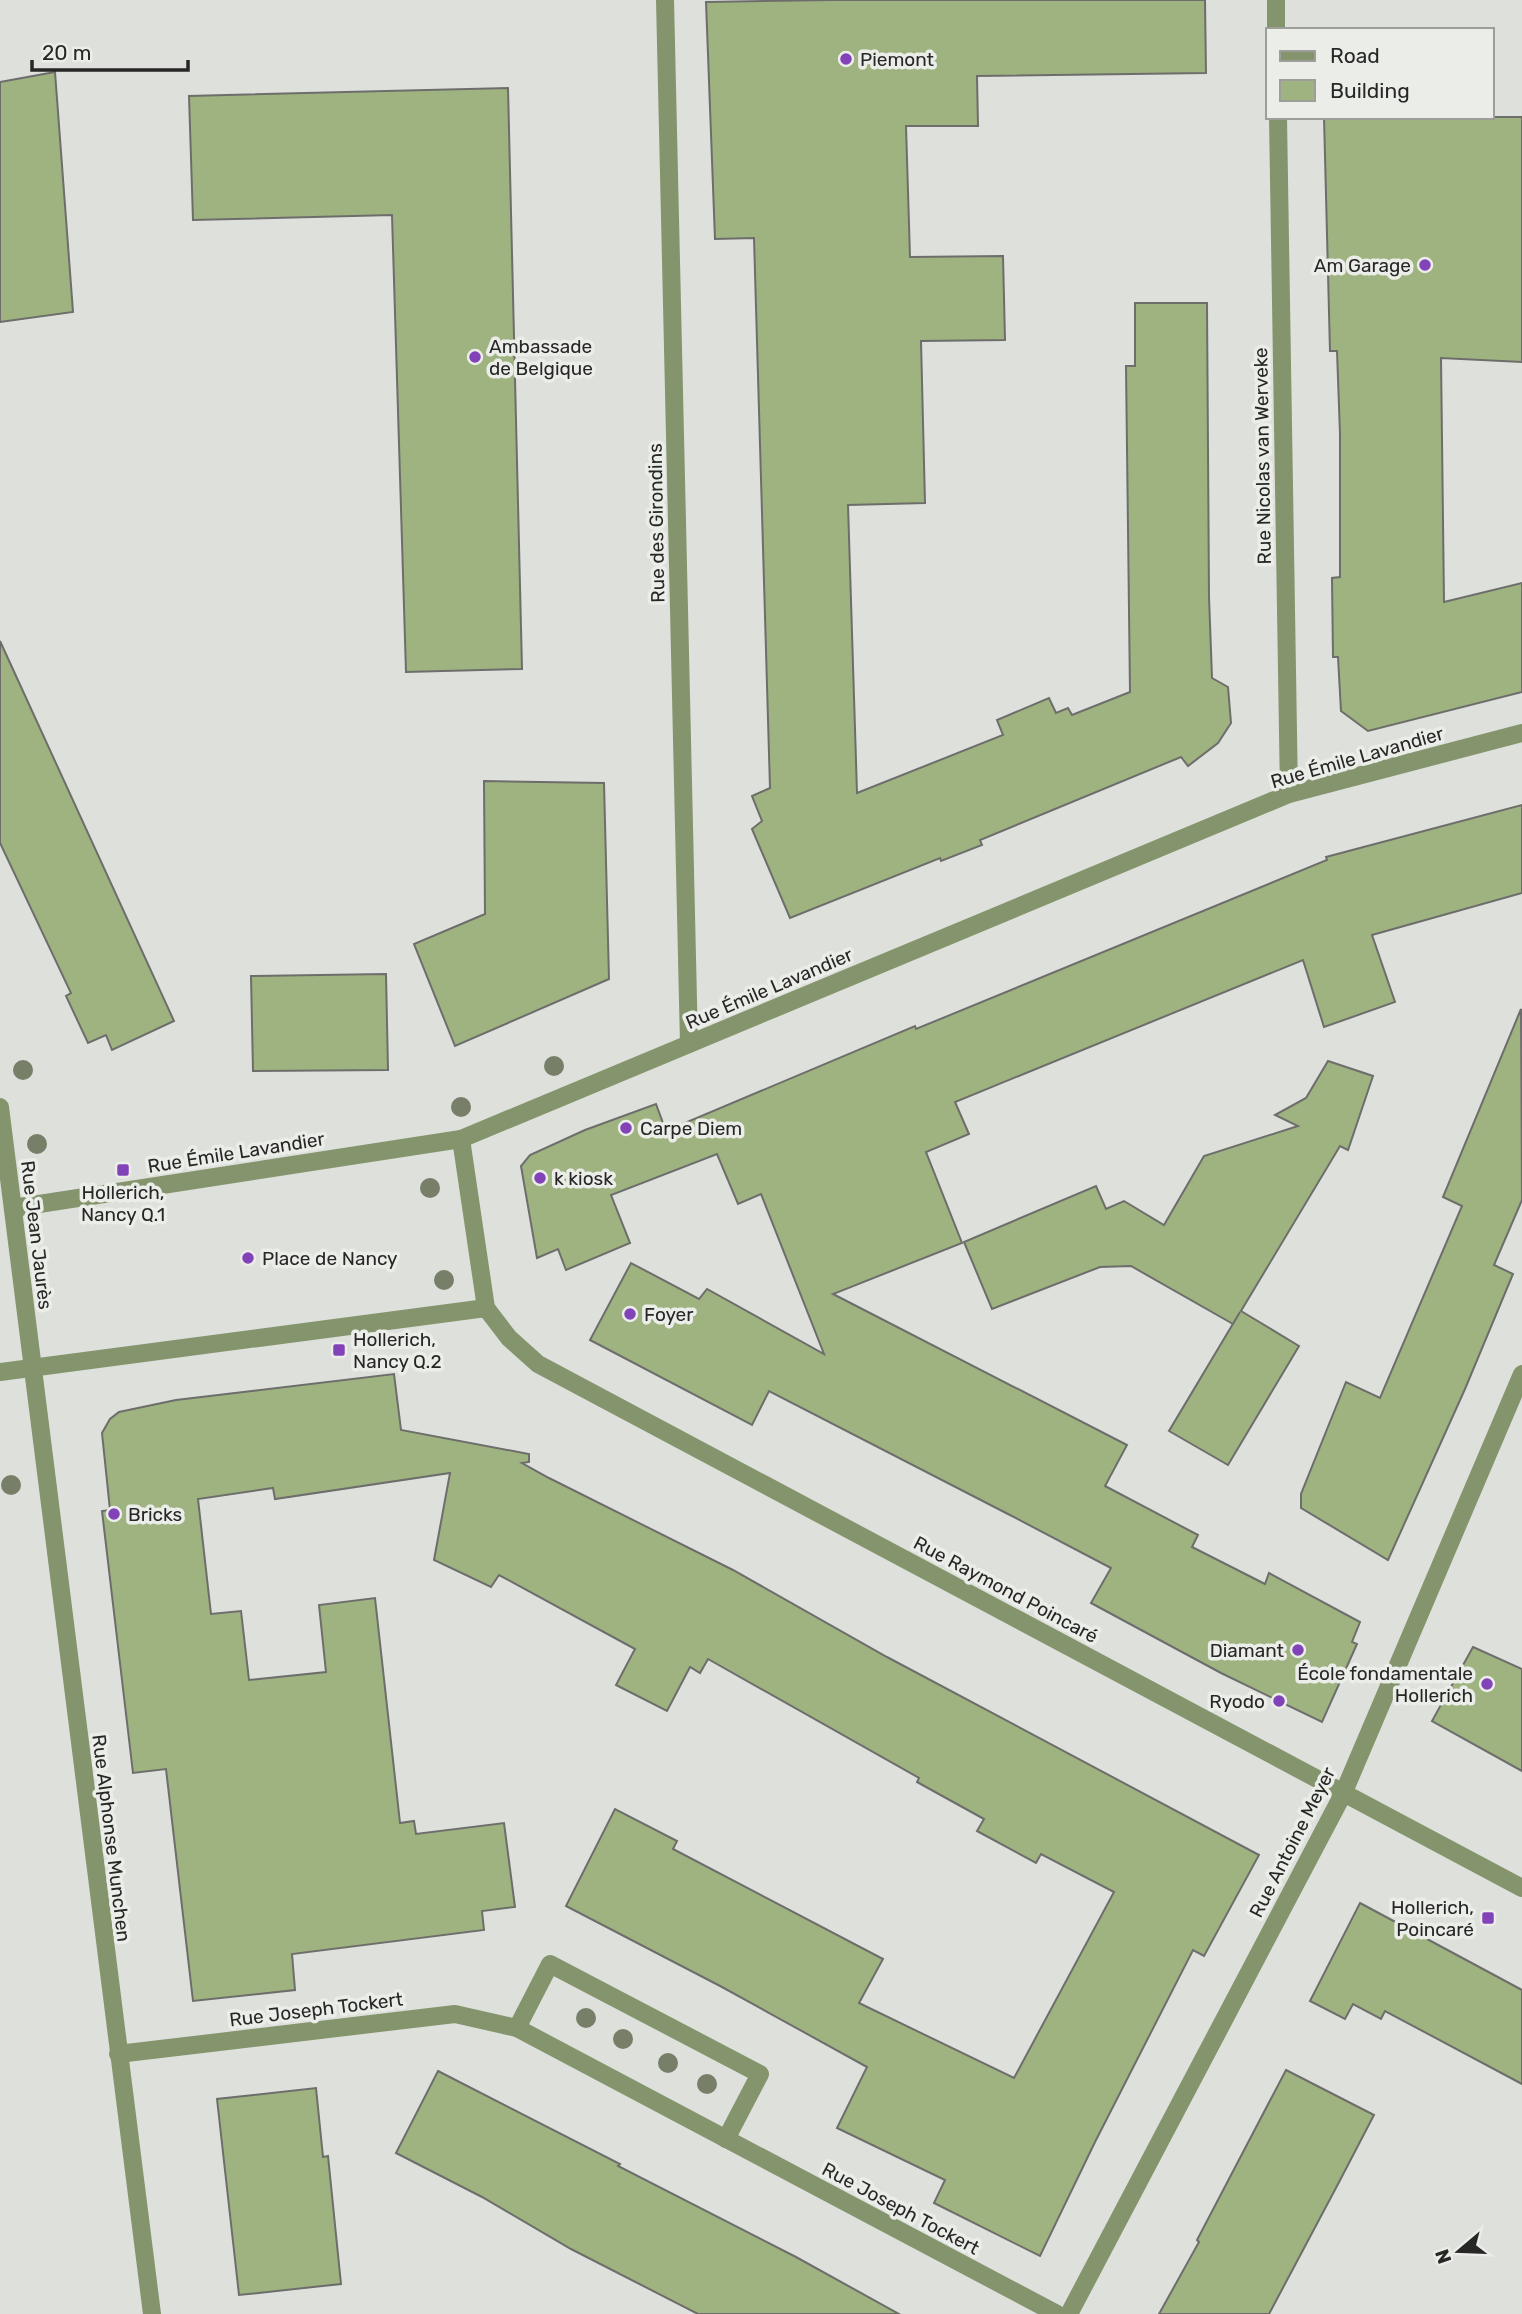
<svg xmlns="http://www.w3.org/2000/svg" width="1522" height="2314" viewBox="0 0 1522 2314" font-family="Rubik,sans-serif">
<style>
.building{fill:#9fb381;stroke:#6d6e6b;stroke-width:2}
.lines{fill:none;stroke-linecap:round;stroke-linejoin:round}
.minor{stroke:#84946d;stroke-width:18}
.tree{fill:#777f68}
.poi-dot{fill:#8243b8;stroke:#ebede8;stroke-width:2.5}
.labels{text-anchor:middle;stroke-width:7;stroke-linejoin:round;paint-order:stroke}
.poi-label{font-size:19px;fill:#272726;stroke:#ebede8;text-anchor:start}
.street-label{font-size:19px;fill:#272726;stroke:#ebede8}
</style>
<rect width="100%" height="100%" fill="#dee0db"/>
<!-- building -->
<g class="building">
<polygon points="833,0 1205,0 1206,73 977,76 978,126 906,126 910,257 1003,256 1005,340 921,341 925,503 848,505 857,793 1003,735 997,720 1049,698 1056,713 1068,708 1072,715 1130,692 1126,366 1135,366 1135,303 1207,303 1209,597 1212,678 1228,687 1231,723 1218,743 1188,766 1181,757 980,840 982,845 941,861 940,858 790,918 752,829 762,821 752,796 770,788 754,238 715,239 706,2"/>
<polygon points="55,72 73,312 0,322 0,82"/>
<polygon points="508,88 522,669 406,672 392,215 193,220 189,96"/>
<polygon points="1324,117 1522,117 1522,362 1441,358 1444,602 1522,583 1522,692 1368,731 1341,711 1338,657 1333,657 1332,578 1340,577 1340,434 1337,351 1330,351"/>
<polygon points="0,641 174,1021 112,1050 106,1035 88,1043 66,996 71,993 0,843"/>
<polygon points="484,781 604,783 609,979 455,1046 414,944 485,914"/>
<polygon points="1522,805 1522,893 1372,935 1395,1002 1324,1027 1303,960 955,1102 969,1134 926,1152 962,1243 833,1294 1127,1445 1105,1486 1198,1535 1192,1547 1265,1584 1269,1573 1360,1622 1352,1642 1357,1644 1322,1722 1221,1673 1091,1603 1111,1568 1008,1514 769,1391 752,1425 590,1340 631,1263 699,1299 707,1289 824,1354 761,1194 738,1204 717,1154 611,1195 630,1243 566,1270 558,1249 537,1258 521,1166 530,1155 585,1130 656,1104 666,1131 915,1026 916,1029 1327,860 1326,857"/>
<polygon points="386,974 388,1070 253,1071 251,976"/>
<polygon points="1521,1009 1522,1200 1494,1265 1513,1274 1465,1389 1388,1560 1301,1508 1301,1494 1346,1382 1380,1398 1462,1206 1443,1197"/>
<polygon points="1328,1061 1373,1076 1348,1150 1340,1146 1241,1311 1299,1346 1228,1465 1169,1431 1240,1312 1233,1324 1131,1266 1100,1267 992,1309 964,1242 1096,1186 1106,1209 1124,1201 1164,1225 1204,1156 1298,1126 1275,1115 1306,1098"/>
<polygon points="394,1374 401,1430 529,1454 529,1462 522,1463 549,1478 733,1570 887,1657 1259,1855 1204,1956 1193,1950 1095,2142 1040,2256 934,2203 945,2180 837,2128 867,2067 722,1987 566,1906 615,1809 677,1841 673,1849 883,1959 859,2003 1014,2078 1114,1892 1041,1854 1036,1863 977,1831 984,1819 917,1782 919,1778 708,1659 700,1673 690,1667 667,1711 616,1685 635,1649 499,1575 491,1587 434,1560 450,1473 275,1499 273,1488 198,1499 211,1614 241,1611 249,1680 326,1672 319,1605 375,1598 400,1823 414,1821 416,1834 504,1823 515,1907 482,1911 484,1930 292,1954 295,1990 193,2001 166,1769 133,1773 102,1511 110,1510 102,1433 110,1419 119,1412 176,1400"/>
<polygon points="1473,1647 1522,1669 1522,1771 1432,1721"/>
<polygon points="1360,1903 1522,1990 1522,2084 1385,2011 1381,2019 1353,2004 1345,2019 1310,2001"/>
<polygon points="1286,2070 1374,2115 1337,2186 1269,2314 1159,2314 1199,2242 1197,2240"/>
<polygon points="438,2071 620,2164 618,2166 796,2257 899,2314 698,2314 571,2249 482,2197 396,2153"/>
<polygon points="316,2088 323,2157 328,2156 341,2284 239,2295 217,2099"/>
</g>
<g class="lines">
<!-- minor -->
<g class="minor">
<polyline points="665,0 689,1044"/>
<polyline points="1276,0 1276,30"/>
<polyline points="1278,117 1289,794"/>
<polyline points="0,1107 152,2314"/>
<polyline points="461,1139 486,1308"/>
<polyline points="13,1208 461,1139 1289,794 1522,733"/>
<polyline points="486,1308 509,1338 538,1364 1522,1888"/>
<polyline points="0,1372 486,1308"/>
<polyline points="517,2028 550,1964 760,2074 726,2139"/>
<polyline points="118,2054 455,2014 517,2028 1057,2314"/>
<polyline points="1069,2314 1343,1794 1522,1374"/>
</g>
</g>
<!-- trees -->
<g class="tree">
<circle cx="554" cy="1066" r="10"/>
<circle cx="23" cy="1070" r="10"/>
<circle cx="461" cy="1107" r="10"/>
<circle cx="37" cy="1144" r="10"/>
<circle cx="430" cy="1188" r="10"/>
<circle cx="444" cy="1280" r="10"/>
<circle cx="11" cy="1485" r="10"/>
<circle cx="586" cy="2018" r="10"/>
<circle cx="623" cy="2039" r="10"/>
<circle cx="668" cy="2063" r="10"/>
<circle cx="707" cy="2084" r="10"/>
</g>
<!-- markers -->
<g class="poi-dot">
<circle cx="846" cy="59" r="7"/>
<circle cx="1425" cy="265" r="7"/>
<circle cx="475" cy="357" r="7"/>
<circle cx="626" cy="1128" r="7"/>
<rect x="116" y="1163" width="14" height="14" rx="3.5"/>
<circle cx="540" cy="1178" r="7"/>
<circle cx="248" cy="1258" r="7"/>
<circle cx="630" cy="1314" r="7"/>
<rect x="332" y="1343" width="14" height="14" rx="3.5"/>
<circle cx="114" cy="1514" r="7"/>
<circle cx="1298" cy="1650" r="7"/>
<circle cx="1487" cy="1684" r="7"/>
<circle cx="1279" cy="1701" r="7"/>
<rect x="1481" y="1911" width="14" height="14" rx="3.5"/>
</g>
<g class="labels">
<!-- poi labels -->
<g class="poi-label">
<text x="860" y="66">Piemont</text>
<text x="1411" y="272" text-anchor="end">Am Garage</text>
<text x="489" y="353">Ambassade<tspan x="489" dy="22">de Belgique</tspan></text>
<text x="640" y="1135">Carpe Diem</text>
<text x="554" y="1185">k kiosk</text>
<text x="123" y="1199" text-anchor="middle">Hollerich,<tspan x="123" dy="22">Nancy Q.1</tspan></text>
<text x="262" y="1265">Place de Nancy</text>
<text x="644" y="1321">Foyer</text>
<text x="353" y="1346">Hollerich,<tspan x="353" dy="22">Nancy Q.2</tspan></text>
<text x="128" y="1521">Bricks</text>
<text x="1284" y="1657" text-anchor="end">Diamant</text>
<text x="1473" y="1680" text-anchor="end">École fondamentale<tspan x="1473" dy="22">Hollerich</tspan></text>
<text x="1265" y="1708" text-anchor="end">Ryodo</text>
<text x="1474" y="1914" text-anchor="end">Hollerich,<tspan x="1474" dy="22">Poincaré</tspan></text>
</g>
<!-- street labels -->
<g class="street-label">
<text transform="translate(1262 456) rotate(-91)" y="7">Rue Nicolas van Werveke</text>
<text transform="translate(656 523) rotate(-91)" y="7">Rue des Girondins</text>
<text transform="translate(1357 757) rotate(-16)" y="7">Rue Émile Lavandier</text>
<text transform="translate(769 988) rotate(-23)" y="7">Rue Émile Lavandier</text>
<text transform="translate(236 1152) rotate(-9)" y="7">Rue Émile Lavandier</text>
<text transform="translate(37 1235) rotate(83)" y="7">Rue Jean Jaurès</text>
<text transform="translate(1006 1589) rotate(28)" y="7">Rue Raymond Poincaré</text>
<text transform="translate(112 1838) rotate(83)" y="7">Rue Alphonse Munchen</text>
<text transform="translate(1292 1842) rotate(-63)" y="7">Rue Antoine Meyer</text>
<text transform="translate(316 2009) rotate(-7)" y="7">Rue Joseph Tockert</text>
<text transform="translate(901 2208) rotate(28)" y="7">Rue Joseph Tockert</text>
</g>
</g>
<!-- legend -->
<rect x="1266" y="28" width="228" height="91" fill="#ebede8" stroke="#9d9e9a" stroke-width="2"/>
<rect x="1280" y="51" width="35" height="10" fill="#84946d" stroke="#9d9e9a" stroke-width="2"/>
<text x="1330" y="63" font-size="21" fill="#272726">Road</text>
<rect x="1280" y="80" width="35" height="21" fill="#9fb381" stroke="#9d9e9a" stroke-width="2"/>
<text x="1330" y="98" font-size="21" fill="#272726">Building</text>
<!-- north arrow -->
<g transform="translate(1459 2251) rotate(251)" stroke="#ebede8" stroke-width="5" paint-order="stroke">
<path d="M0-5L12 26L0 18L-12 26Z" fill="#272726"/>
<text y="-10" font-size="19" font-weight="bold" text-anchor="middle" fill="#272726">N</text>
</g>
<!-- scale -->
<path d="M32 60v10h156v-10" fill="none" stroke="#272726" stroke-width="3.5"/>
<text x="42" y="60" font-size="21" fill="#272726" stroke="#ebede8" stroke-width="5" paint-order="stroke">20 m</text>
</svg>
